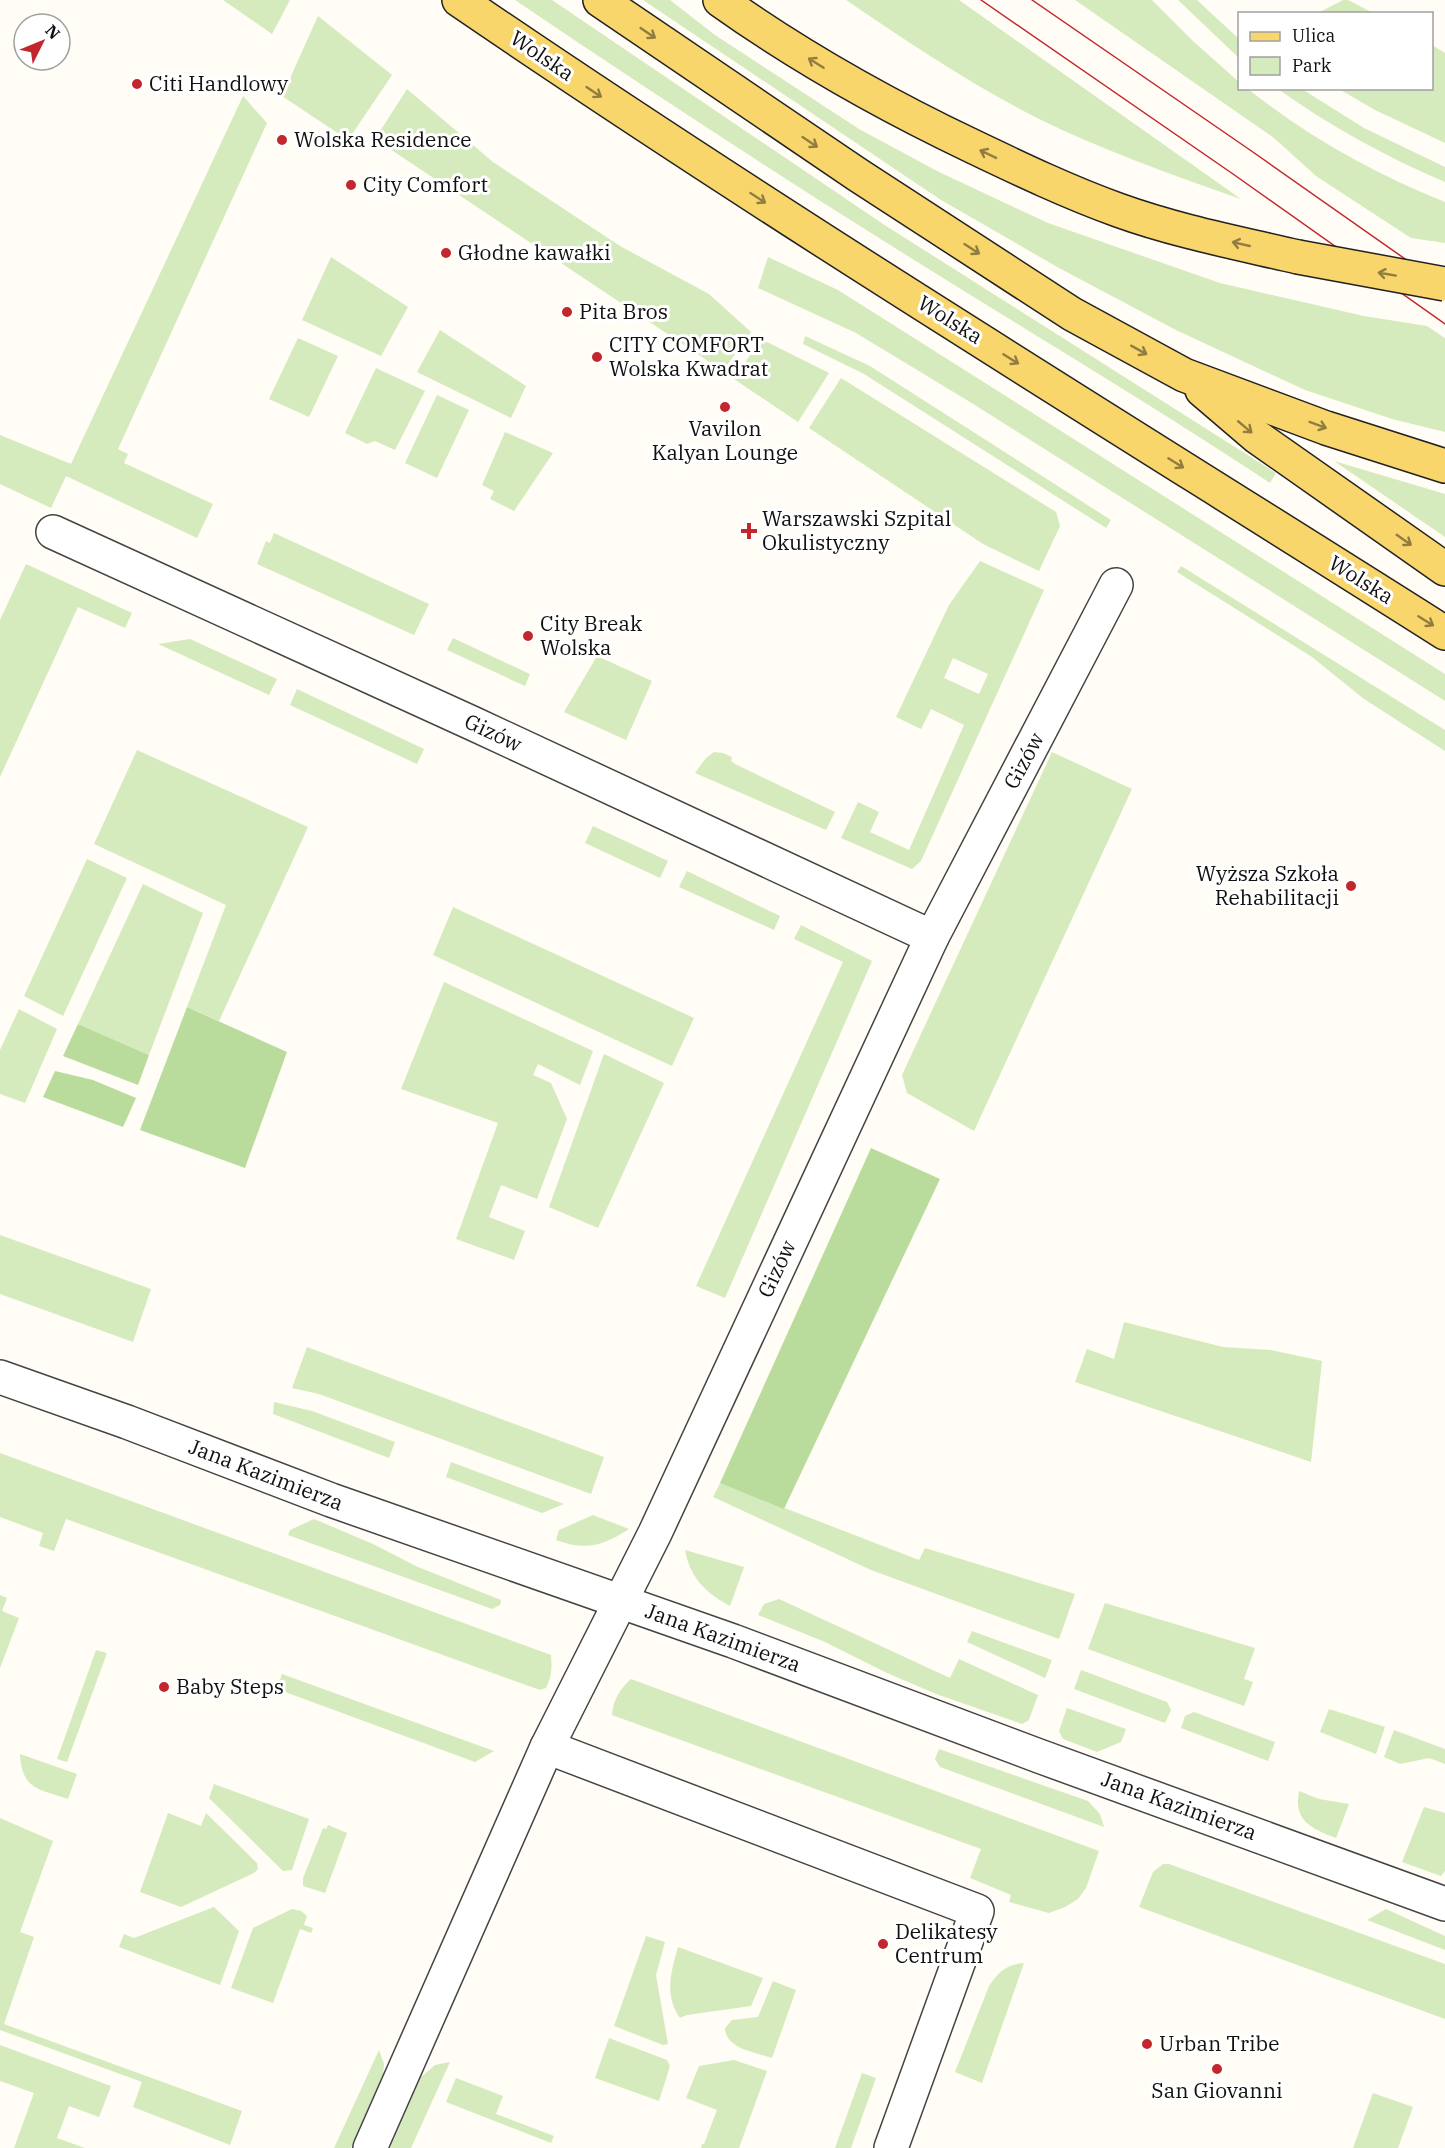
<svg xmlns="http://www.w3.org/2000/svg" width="1445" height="2148" viewBox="0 0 1445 2148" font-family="'IBM Plex Serif',serif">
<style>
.green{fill:#d5ebbd;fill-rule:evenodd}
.forest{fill:#b9dc9c}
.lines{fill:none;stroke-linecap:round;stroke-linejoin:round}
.minor-casing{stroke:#444;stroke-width:36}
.major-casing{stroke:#222;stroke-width:36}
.minor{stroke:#fff;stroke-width:33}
.major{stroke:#f9d66b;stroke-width:33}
.tram{stroke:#c4262e;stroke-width:1.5}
.major-bridge-casing{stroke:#222;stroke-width:36;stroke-linecap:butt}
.major-bridge{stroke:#f9d66b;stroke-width:33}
.oneway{stroke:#917d42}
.poi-dot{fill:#c4262e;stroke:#fff;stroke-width:2}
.labels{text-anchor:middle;stroke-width:6;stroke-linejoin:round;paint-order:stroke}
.street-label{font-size:21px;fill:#111;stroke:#fff}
.poi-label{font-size:21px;fill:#111;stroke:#fff;text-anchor:start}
</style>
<rect width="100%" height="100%" fill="#fffdf5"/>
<!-- green -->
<g class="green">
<polygon points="223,0 290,0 272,34"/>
<path d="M515,0H552L883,224L1276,473L1270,483C1141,398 1009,320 879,238C756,161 635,81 515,0Z"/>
<polygon points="643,0 670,0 715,35 859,129 939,172 1048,223 1220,283 1364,316 1427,326 1445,338 1445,432 1392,419 1305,390 1176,330 1059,268 941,200"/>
<path d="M846,0H959L1241,199C1172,175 1102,150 1037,118C970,84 908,42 846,0Z"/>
<path d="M1075,0H1152L1193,41L1239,82L1240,88L1248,89C1307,136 1374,174 1445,202V243L1411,238L1316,176L1274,138Z"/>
<polygon points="1178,0 1197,0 1239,39 1239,58"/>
<polygon points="1343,0 1348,0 1373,13 1318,13"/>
<polygon points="318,16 392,75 348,140 282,96"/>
<polygon points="1432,45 1445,53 1445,143 1375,110 1339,89 1432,88"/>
<polygon points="407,89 493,162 620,246 709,294 751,332 723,371 375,139"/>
<path d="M1278,89H1302L1364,128L1445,167V182C1386,157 1330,126 1278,89Z"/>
<polygon points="243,96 267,123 118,449 128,454 124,463 213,504 197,538 66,476 51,508 0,484 0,435 71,464"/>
<polygon points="331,257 408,307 381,356 302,320"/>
<polygon points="768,257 838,290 1445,674 1445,701 970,402 856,333 758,288"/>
<polygon points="440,330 526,386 511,418 417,372"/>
<polygon points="805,336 870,366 1111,520 1106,528 864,374 803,344"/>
<polygon points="298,338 338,356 309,417 269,399"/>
<polygon points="761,339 829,373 798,422 734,379"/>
<polygon points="376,368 425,391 395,450 375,441 367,444 345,433"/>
<polygon points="841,378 1056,512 1060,526 1039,571 983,544 809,428"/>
<polygon points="437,395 469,410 437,478 405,463"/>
<polygon points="505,432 553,453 514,511 490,499 494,491 482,485"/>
<polygon points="1334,461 1445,494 1445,537"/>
<polygon points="274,533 429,604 414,635 257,564 266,541 270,543"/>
<path d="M980,561L1044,590L921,861L912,869L841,838L858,802L879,812L870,832L909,850L964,725L931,709L921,729L896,717L949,605ZM953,658L988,674L979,694L944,678Z"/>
<polygon points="26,564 132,613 125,628 78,607 0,777 0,620"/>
<polygon points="1181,566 1445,730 1445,751 1364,699 1312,657 1177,572"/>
<polygon points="453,638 530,674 525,686 447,650"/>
<polygon points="190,639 277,679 269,695 158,644"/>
<polygon points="597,656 652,681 626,740 564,712"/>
<polygon points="297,689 424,749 417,764 290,705"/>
<polygon points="137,750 308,827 219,1021 187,1007 226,905 94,844"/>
<polygon points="714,752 723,753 732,757 731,761 735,764 835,812 826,830 695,773 706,758"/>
<polygon points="1052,752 1132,789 974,1131 907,1093 902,1075"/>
<polygon points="593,826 668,861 660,878 585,843"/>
<polygon points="87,859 127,878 63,1016 24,996"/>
<polygon points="687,871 780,916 774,930 679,887"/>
<polygon points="143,884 203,913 149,1055 78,1024"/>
<polygon points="453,907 694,1018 672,1066 433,955"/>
<polygon points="801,925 872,961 725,1298 696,1286 843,962 794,939"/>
<polygon points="444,982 593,1051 580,1085 538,1064 533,1075 551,1083 567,1119 537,1199 501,1185 489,1217 525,1231 514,1260 456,1239 498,1123 401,1089"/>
<polygon points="19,1009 57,1029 25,1103 0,1094 0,1050"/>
<polygon points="604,1054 664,1083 598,1228 549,1207"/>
<polygon points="0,1235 151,1289 133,1342 0,1294"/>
<polygon points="1124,1322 1223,1347 1271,1350 1322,1361 1311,1462 1075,1382 1087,1349 1114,1359"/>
<polygon points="307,1347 604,1457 591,1494 319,1394 292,1388"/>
<polygon points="274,1402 312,1411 395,1442 389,1458 273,1414"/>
<path d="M0,1453L551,1655C552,1667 552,1676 546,1688L540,1690L66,1519L54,1551L39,1546L43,1533L0,1517Z"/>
<polygon points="451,1462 564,1504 542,1513 446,1477"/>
<polygon points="720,1483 919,1560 925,1548 1075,1594 1059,1639 871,1570 713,1497"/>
<path d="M593,1515L629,1529C603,1546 585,1551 556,1540L559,1530Z"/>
<polygon points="314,1519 373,1544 418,1567 501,1600 500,1605 492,1609 288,1535 290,1530"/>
<path d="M685,1550L744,1567L730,1606C706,1593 690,1578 685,1550Z"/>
<polygon points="0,1595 7,1598 2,1611 19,1618 0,1668"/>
<polygon points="779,1599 950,1678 959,1659 1038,1695 1029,1720 1022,1724 936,1694 887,1673 825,1642 758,1615 764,1604"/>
<polygon points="1105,1603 1255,1648 1244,1679 1253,1682 1244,1706 1088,1649"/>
<polygon points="972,1631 1052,1660 1045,1678 967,1642"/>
<polygon points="96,1650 107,1653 67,1762 57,1759"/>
<polygon points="1081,1670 1167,1702 1171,1710 1165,1723 1074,1689"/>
<polygon points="282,1674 494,1751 475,1762 277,1689"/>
<path d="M631,1679L1099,1851L1086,1888L1078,1899L1065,1907L1049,1913L1009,1902L1011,1895L970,1878L981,1849L612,1715C613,1700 620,1689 631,1679Z"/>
<polygon points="1067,1708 1126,1729 1121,1742 1097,1752 1063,1739 1059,1731"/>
<polygon points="1329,1709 1385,1727 1376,1754 1320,1732"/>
<polygon points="1194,1712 1275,1742 1268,1761 1181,1728 1185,1716"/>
<polygon points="1394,1730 1445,1749 1445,1764 1429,1758 1400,1764 1384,1757"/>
<polygon points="939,1749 1088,1801 1100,1814 1104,1827 940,1767 935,1759"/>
<path d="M20,1754L77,1774L68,1799C39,1789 22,1790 20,1754Z"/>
<polygon points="214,1784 309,1819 292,1870 283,1871 209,1798"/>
<path d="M1299,1791L1319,1799L1349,1804L1336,1838C1312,1829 1293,1821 1299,1791Z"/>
<polygon points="1424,1807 1445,1813 1445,1871 1441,1876 1402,1862"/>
<polygon points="168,1813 201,1826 206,1813 257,1863 258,1869 254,1873 181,1907 140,1892"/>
<polygon points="0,1818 53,1841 20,1932 34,1937 4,2024 242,2111 230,2145 133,2107 142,2082 0,2030"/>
<polygon points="328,1825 347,1833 325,1893 303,1886 303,1878 323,1828 326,1829"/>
<polygon points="1163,1864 1169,1864 1445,1964 1445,2019 1139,1907 1153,1872"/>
<polygon points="214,1907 239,1931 220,1985 119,1947 124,1934 134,1938"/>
<polygon points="292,1909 301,1911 307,1916 304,1925 313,1928 311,1933 300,1929 273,2003 231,1988 253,1928"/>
<polygon points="1386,1909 1445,1936 1445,1950 1367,1920"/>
<polygon points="646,1936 665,1942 656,1975 668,2044 663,2045 614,2026"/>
<path d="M678,1947L763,1978L751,2006L687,2015L680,2018C664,1995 671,1972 678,1947Z"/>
<path d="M1024,1963L982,2083L955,2072L989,1986C998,1972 1007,1964 1024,1963Z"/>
<path d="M773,1981L796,1990L772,2058C755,2052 726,2049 725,2028L732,2020L758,2017Z"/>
<polygon points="609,2038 667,2060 670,2066 659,2101 595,2078"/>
<polygon points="0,2045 111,2086 99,2117 69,2106 57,2138 85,2148 14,2148 34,2093 0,2081"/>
<polygon points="379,2050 384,2064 383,2075 351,2148 334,2148"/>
<polygon points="734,2060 767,2071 739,2148 701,2148 702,2144 704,2144 717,2110 686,2098 699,2066"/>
<polygon points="450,2062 411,2148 390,2148 421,2077 435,2065"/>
<polygon points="862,2073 876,2078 851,2148 835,2148"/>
<polygon points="456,2078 503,2096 496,2114 554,2136 551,2143 446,2102"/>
<polygon points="1373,2093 1413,2107 1398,2148 1353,2148"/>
</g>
<!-- forest -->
<g class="forest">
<polygon points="187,1007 287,1052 245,1168 140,1130"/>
<polygon points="78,1024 149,1055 138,1085 63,1056"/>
<polygon points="55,1071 93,1080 136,1098 123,1127 43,1097"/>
<polygon points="871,1148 940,1179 784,1509 720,1483"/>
</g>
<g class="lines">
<!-- minor casing -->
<g class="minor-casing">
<g id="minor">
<polyline points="53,532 474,724 932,937"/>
<polyline points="0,1377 127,1422 331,1500 733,1641 1039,1756 1445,1904"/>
<polyline points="547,1747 977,1911 891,2148"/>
<polyline points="370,2148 547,1747 655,1533 932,937 1116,585"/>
</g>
</g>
<!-- major casing -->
<g class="major-casing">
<g id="major">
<path d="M459,0C781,220 1115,424 1445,633"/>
<polyline points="600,0 858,175 1072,314 1184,375 1326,428 1445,466"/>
<path d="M720,0C800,57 884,104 972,146C1020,169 1068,192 1118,210C1176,231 1238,243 1298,257"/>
<polyline points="1202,390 1257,437 1445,569"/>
</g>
</g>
<!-- minor -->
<use href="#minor" class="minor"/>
<!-- major -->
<use href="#major" class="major"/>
<!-- tram -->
<g class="tram">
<polyline points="981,0 1233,174 1445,324"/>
<polyline points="1032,0 1250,150 1445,287"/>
</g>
<!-- major-bridge casing -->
<g class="major-bridge-casing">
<polyline id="major-bridge" points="1298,257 1445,284"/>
</g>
<!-- major-bridge -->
<use href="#major-bridge" class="major-bridge"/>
</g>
<!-- one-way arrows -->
<defs><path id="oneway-shaft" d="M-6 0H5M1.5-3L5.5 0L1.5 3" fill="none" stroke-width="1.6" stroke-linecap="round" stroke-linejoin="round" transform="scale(1.5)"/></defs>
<g class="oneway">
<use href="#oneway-shaft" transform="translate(648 33) rotate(34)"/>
<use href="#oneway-shaft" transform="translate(816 63) rotate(-148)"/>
<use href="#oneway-shaft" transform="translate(594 92) rotate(34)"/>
<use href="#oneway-shaft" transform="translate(810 142) rotate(34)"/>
<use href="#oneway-shaft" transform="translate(988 154) rotate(-154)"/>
<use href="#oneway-shaft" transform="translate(758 198) rotate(33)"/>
<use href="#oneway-shaft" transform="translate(1241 244) rotate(-167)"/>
<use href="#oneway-shaft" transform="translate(972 249) rotate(33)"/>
<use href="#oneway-shaft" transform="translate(1387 274) rotate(-170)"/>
<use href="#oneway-shaft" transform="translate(1139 350) rotate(29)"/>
<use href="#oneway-shaft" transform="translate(1011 359) rotate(32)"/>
<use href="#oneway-shaft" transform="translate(1318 425) rotate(20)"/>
<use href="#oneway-shaft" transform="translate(1245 427) rotate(40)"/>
<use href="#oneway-shaft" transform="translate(1176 463) rotate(32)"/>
<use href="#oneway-shaft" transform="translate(1404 540) rotate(35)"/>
<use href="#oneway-shaft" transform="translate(1426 621) rotate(32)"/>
</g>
<!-- markers -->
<g class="poi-dot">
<circle cx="137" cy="84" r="6"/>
<circle cx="282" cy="140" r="6"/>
<circle cx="351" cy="185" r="6"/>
<circle cx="446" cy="253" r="6"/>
<circle cx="567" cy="312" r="6"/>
<circle cx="597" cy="357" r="6"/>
<circle cx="725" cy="407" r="6"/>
<path d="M746 522h6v6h6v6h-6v6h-6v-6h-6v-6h6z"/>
<circle cx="528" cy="636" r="6"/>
<circle cx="1351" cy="886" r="6"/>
<circle cx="164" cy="1687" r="6"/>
<circle cx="883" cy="1944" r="6"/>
<circle cx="1147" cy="2044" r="6"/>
<circle cx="1217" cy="2069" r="6"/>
</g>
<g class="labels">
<!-- street labels -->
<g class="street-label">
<text transform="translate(542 56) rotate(34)" y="7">Wolska</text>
<text transform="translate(950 320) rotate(32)" y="7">Wolska</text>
<text transform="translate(1361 580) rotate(32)" y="7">Wolska</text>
<text transform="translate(493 733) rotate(25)" y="7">Gizów</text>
<text transform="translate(1024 761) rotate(-62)" y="7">Gizów</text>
<text transform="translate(777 1269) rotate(-65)" y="7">Gizów</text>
<text transform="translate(266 1475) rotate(21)" y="7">Jana Kazimierza</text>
<text transform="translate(723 1638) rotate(20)" y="7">Jana Kazimierza</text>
<text transform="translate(1179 1806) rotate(20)" y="7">Jana Kazimierza</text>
</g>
<!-- poi labels -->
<g class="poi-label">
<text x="149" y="91">Citi Handlowy</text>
<text x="294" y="147">Wolska Residence</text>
<text x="363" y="192">City Comfort</text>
<text x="458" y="260">Głodne kawałki</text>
<text x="579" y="319">Pita Bros</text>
<text x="609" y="352">CITY COMFORT<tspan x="609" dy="24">Wolska Kwadrat</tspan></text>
<text x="725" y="436" text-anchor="middle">Vavilon<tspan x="725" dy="24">Kalyan Lounge</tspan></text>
<text x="762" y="526">Warszawski Szpital<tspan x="762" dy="24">Okulistyczny</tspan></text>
<text x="540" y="631">City Break<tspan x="540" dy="24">Wolska</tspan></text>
<text x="1339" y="881" text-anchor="end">Wyższa Szkoła<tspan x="1339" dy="24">Rehabilitacji</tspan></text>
<text x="176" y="1694">Baby Steps</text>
<text x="895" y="1939">Delikatesy<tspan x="895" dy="24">Centrum</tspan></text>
<text x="1159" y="2051">Urban Tribe</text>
<text x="1217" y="2098" text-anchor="middle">San Giovanni</text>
</g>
</g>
<!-- legend -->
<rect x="1238" y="12" width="195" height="78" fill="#ffffff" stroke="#a0a0a0" stroke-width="1.5"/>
<rect x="1250" y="32" width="30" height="9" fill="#f9d66b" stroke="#a0a0a0" stroke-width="1.5"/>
<text x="1292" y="42" font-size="18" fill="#111111">Ulica</text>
<rect x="1250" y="57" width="30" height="18" fill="#d5ebbd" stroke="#a0a0a0" stroke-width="1.5"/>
<text x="1292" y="72" font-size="18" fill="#111111">Park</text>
<!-- north arrow -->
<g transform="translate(42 42) rotate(47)"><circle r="28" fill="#ffffff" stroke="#a0a0a0" stroke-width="1.5"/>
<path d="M0-4.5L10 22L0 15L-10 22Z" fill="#c4262e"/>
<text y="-9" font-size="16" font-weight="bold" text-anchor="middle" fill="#111111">N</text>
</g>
</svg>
